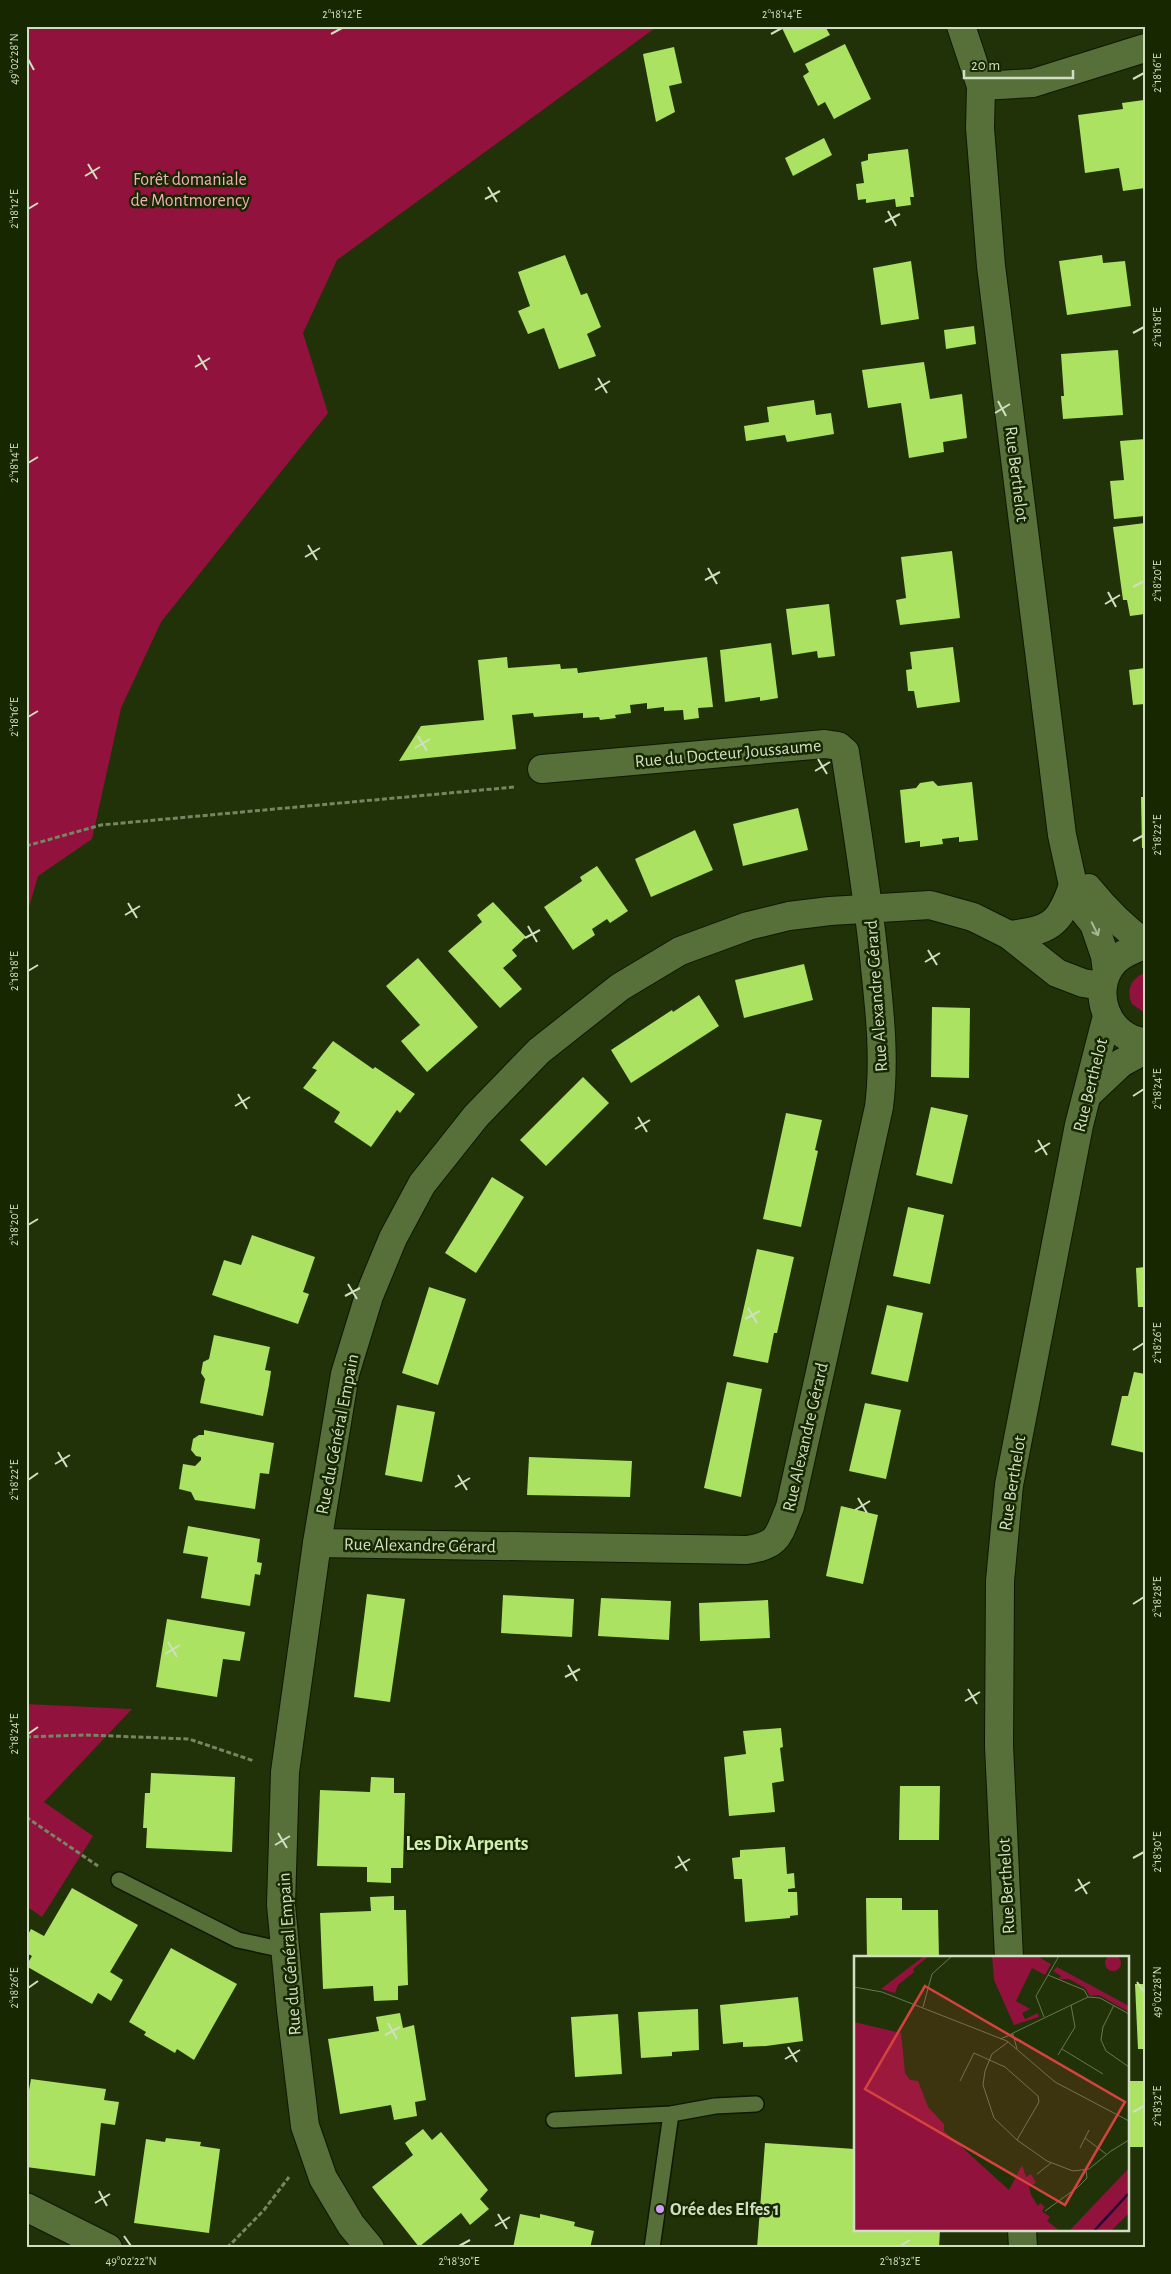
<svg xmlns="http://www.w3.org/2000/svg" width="1171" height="2274" viewBox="0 0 1171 2274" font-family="'Alegreya Sans',sans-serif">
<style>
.green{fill:#91123d}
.building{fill:#abe262}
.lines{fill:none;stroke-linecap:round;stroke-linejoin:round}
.lane-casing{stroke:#0d1800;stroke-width:18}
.street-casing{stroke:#0d1800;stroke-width:30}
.secondary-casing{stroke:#0d1800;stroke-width:30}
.path{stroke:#768662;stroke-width:3;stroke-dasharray:5 2.5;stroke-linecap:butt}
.lane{stroke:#57703a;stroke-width:15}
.street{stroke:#57703a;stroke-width:28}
.secondary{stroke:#57703a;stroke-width:28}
.oneway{stroke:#a6b892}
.ticks{fill:none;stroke:#d0dec1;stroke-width:2}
.poi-dot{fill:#d29cfd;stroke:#172800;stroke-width:2}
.labels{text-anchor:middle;stroke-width:5;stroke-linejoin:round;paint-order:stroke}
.park-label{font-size:18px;fill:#f1aeb8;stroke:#172800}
.street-label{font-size:18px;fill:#d0dec1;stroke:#172800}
.poi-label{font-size:18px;font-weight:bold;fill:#d0dec1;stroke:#172800;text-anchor:start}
.quarter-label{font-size:20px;font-weight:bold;fill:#d2efb3;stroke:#172800}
.inset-river{fill:none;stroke:#210035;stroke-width:2.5}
.inset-road{fill:none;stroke:#677752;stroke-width:1}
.view{fill:#d5433f;fill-opacity:0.15;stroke:#d5433f;stroke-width:2.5}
.inset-edge{fill:none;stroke:#d0dec1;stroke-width:2.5}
.neatline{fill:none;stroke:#d0dec1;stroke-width:2}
.ticks-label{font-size:12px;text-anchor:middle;fill:#d0dec1}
</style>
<rect width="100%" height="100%" fill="#213208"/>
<!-- green -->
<g class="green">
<polygon points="26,26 654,26 655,28 337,260 303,333 328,413 161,622 121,708 92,839 38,876 26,917"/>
<path d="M1145,973V1013L1132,1004C1126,992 1130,978 1145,973Z"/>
<polygon points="26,1704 132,1709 44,1802 93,1836 42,1917 26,1906"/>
</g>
<!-- building -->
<g class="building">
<polygon points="781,26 825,26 830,35 794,53"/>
<polygon points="845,44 871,99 834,119 825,102 818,106 803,76 809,72 805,64"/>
<polygon points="674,47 682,83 669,86 675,112 656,122 643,54"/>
<polygon points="1144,100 1145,188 1123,191 1119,168 1085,173 1078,115 1123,109 1122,103"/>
<polygon points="824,138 832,155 793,176 785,158"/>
<polygon points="908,149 914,197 910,197 911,205 896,207 895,199 866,203 866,199 858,200 856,184 864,183 861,162 868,160 868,154"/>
<polygon points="565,255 581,295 587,293 601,327 587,334 596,356 559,369 544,328 528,334 518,311 530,306 518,272"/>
<polygon points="1102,255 1103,263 1125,261 1131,306 1067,315 1059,261"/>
<polygon points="911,261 919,319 881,325 873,268"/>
<polygon points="974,326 976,344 946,349 944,330"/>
<polygon points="1118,350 1123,415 1063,419 1061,396 1064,396 1061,354"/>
<polygon points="924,362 930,399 962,394 967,438 943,442 944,452 909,458 901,403 868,408 862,370"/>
<polygon points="814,400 816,415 831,413 834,434 787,442 785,435 746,441 744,426 769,422 767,407"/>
<polygon points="1145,439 1145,516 1114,519 1110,481 1124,480 1120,441"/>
<polygon points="1145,523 1145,614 1130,616 1127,600 1123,600 1113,527"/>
<polygon points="952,551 960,618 900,625 896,600 906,598 901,557"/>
<polygon points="829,604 835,656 818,658 817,651 792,655 786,609"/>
<polygon points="771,643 778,698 760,701 760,697 725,702 720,650"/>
<polygon points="953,647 960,702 917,708 914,691 908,691 906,670 912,669 910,652"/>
<polygon points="507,657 508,668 560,664 561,669 577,668 578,673 707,657 713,707 698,708 699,718 684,720 683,710 664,711 664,707 647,709 647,703 630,705 631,713 615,715 616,718 600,720 599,717 583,718 583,713 534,717 533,713 512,715 516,749 399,761 421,726 484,720 478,660"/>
<polygon points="1145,668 1145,704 1133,705 1129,670"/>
<polygon points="933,781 938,786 972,782 978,840 959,842 959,837 942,839 943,844 920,847 920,841 905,843 900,790 916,788 920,783"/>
<polygon points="1141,797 1145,797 1145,848 1142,848"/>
<polygon points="798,808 808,850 743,866 733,824"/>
<polygon points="695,830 713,870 651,897 635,859"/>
<polygon points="597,866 628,911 610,923 607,919 592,929 595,935 573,950 544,907 582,881 580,877"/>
<polygon points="493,902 526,937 512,950 517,956 503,968 522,989 500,1008 448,951 482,922 477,915"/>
<polygon points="418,958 478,1027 427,1072 401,1041 420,1025 386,986"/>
<polygon points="804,964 813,1000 744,1018 735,980"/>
<polygon points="699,995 719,1026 631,1083 611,1050 672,1010 673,1012"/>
<polygon points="932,1007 970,1008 969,1078 931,1077"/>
<polygon points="333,1041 373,1069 375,1067 415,1094 400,1113 397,1110 371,1147 334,1122 340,1112 303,1088 317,1070 312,1068"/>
<polygon points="583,1077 609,1103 546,1166 520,1140"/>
<polygon points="931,1107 968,1115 952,1184 916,1175"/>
<polygon points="786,1113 822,1120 815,1150 818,1151 801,1227 763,1219"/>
<polygon points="492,1177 524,1197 476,1273 445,1253"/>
<polygon points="908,1207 944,1215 930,1284 893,1276"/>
<polygon points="252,1235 315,1257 303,1292 309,1294 298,1324 212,1295 224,1260 241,1265"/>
<polygon points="757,1249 794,1257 777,1333 774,1333 768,1363 733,1356"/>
<polygon points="1145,1267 1145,1307 1138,1307 1136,1268"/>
<polygon points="429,1287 466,1299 438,1385 402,1373"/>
<polygon points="887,1305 923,1313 908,1382 871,1374"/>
<polygon points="214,1335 270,1347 265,1370 271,1371 269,1385 263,1416 200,1403 205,1379 201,1373 203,1362 209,1359"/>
<polygon points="1134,1372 1145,1374 1145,1453 1111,1445 1122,1396 1128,1396"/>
<polygon points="727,1382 762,1389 741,1497 704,1488"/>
<polygon points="865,1403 901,1410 886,1479 849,1471"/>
<polygon points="397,1405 435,1412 422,1482 385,1475"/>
<polygon points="204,1430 274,1443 269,1474 260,1473 255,1509 195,1500 191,1492 179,1489 183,1464 195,1466 201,1460 201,1457 196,1456 191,1450 193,1439 199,1435 204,1435"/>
<polygon points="529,1457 632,1461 630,1497 527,1495"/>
<polygon points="841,1506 878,1515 863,1584 826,1576"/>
<polygon points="188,1526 260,1539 257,1562 262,1563 260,1575 255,1574 250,1606 201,1598 208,1557 183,1553"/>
<polygon points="367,1594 405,1599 390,1702 354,1697"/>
<polygon points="503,1595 574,1599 572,1637 501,1633"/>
<polygon points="601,1598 671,1601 669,1640 598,1636"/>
<polygon points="768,1600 770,1638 700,1641 699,1603"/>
<polygon points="167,1619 245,1632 240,1661 223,1659 217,1697 156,1687"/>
<polygon points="781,1728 783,1747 780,1748 784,1781 772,1783 775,1812 729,1816 724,1757 746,1754 743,1731"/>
<polygon points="151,1773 235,1777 232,1852 146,1848 147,1828 143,1828 145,1793 150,1793"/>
<polygon points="371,1777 394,1778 394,1793 405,1793 403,1868 391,1868 391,1883 367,1882 367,1867 317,1866 320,1790 370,1792"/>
<polygon points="900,1786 940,1786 939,1840 899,1840"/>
<polygon points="785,1847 787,1874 794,1873 795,1888 788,1889 788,1892 797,1892 798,1915 790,1916 790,1918 745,1922 742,1879 734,1879 732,1858 740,1857 740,1850"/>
<polygon points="72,1888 138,1925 110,1972 123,1980 111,2001 98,1993 92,2004 26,1966 32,1956 26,1953 26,1938 31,1929 44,1936"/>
<polygon points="394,1896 394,1910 406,1910 408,1985 398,1986 398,2000 374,2001 373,1986 323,1989 320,1913 371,1911 370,1897"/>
<polygon points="866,1898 902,1898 902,1910 938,1910 939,1958 867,1958"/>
<polygon points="171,1948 237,1984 194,2060 177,2049 175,2053 144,2035 146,2032 129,2022"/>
<polygon points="1135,1984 1145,1984 1145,2049 1138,2049"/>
<polygon points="798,1997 803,2041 766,2046 743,2047 743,2042 723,2044 720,2005"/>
<polygon points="698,2009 699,2050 672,2052 672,2056 641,2058 638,2012"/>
<polygon points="400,2013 403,2028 414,2025 426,2100 415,2102 417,2116 394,2120 391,2105 340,2114 328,2039 379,2031 376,2017"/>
<polygon points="618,2014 622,2074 575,2077 571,2017"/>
<polygon points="31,2079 106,2089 104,2100 119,2102 115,2125 101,2123 95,2176 26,2167 26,2090 29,2090"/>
<rect x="1127" y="2081" width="18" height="66"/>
<polygon points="423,2129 432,2140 441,2132 488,2190 480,2199 489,2209 470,2225 461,2213 419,2247 372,2187 413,2155 405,2143"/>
<polygon points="166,2138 201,2142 200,2146 220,2149 209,2233 134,2223 146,2139 165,2142"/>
<polygon points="765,2143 855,2149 855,2230 940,2230 939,2248 757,2248"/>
<polygon points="520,2214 540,2218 540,2214 575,2222 574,2226 594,2231 590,2248 513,2248"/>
</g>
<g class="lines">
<!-- lane casing -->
<g class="lane-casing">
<g id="lane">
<polyline points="119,1880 238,1940 284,1950"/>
<polyline points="554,2120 671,2114 715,2106 756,2104"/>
<polyline points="652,2248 671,2114"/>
</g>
</g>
<!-- street casing -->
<g class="street-casing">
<g id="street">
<polyline points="981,86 1033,83 1145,48"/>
<path d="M1009,935C1049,931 1060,925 1073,885"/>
<path d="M317,1543L747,1550C780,1545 778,1535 790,1507L879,1107C885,1060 880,1014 875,967C868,895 856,824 845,752L838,746L825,744L542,769"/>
<polyline points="26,2207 108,2248"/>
<polyline points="370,2248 351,2225 323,2178 305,2126 291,2010 281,1905 285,1772 317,1543 345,1374 369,1296 393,1238 422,1184 476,1116 539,1051 620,987 680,951 748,926 789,916 830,911 930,905 973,917 1009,935 1057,973 1083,983 1102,986"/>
</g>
</g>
<!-- secondary casing -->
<g class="secondary-casing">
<g id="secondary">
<polyline points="961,26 981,86 980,128 991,266 1062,835 1073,885 1082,909 1094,924 1105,956 1107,972"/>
<path d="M1088,888C1105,909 1122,927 1145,943"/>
<path d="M1145,945C1134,949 1122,953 1114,962C1089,990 1107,1039 1145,1042"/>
<polyline points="1087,1095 1121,1063 1145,1050"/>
<polyline points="1009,1958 999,1746 1000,1581 1009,1485 1079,1125 1107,1016"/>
<polyline points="1022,2230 1023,2248"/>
</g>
</g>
<!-- path -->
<g class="path">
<polyline points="26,846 101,825 515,787"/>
<polyline points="26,1737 86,1735 189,1739 254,1761"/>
<polyline points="26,1817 98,1866"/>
<polyline points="227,2248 264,2210 289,2177"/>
</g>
<!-- lane -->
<use href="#lane" class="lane"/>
<!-- street -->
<use href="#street" class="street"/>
<!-- secondary -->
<use href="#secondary" class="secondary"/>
</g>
<!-- one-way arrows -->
<defs><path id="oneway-shaft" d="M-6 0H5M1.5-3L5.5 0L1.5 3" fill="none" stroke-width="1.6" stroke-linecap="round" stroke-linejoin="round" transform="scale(1.25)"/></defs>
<use class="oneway" href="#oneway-shaft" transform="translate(1095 929) rotate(64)"/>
<!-- ticks -->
<path class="ticks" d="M331,34L342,28M771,34L782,28M28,59L34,70M1133,79L1144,73M88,164L97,179M85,176L100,167M488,187L497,202M485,199L500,191M28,209L38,203M888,211L896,226M885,222L900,214M1133,333L1144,327M198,355L207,370M195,367L210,358M598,378L607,393M595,390L610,381M998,401L1006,416M995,413L1010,404M28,463L38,457M308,545L317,560M305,557L320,548M708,568L717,584M705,580L720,572M1133,587L1144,581M1108,592L1116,607M1105,604L1120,595M28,717L38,711M418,736L427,751M415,748L430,739M818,759L827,774M815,771L830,762M1133,841L1144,835M128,903L137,918M125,915L140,906M528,926L537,942M525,938L540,930M928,950L937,965M925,962L940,953M28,971L38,965M238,1094L247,1109M1133,1096L1144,1089M235,1106L250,1097M638,1117L647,1132M635,1129L650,1120M1038,1140L1047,1155M1035,1152L1050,1143M28,1225L38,1219M348,1284L357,1299M345,1296L360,1288M748,1308L757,1323M745,1319L760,1311M1133,1350L1144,1343M58,1452L67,1467M55,1464L70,1455M458,1475L467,1490M28,1480L38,1473M455,1487L470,1478M858,1498L867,1513M855,1510L870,1501M1133,1604L1144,1597M168,1642L177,1657M165,1654L180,1645M568,1665L577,1681M565,1677L580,1669M968,1689L977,1704M965,1701L980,1692M28,1734L38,1727M278,1833L287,1848M275,1845L290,1836M678,1856L687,1871M1133,1858L1144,1852M675,1868L690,1859M1078,1879L1087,1894M1075,1891L1090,1882M1137,1982L1144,1992M28,1988L38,1981M388,2023L397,2039M385,2035L400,2027M788,2047L797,2062M785,2059L800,2050M1133,2112L1144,2106M99,2191L107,2206M95,2203L110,2194M498,2214L507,2229M495,2226L510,2217M124,2236L131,2246M459,2246L470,2240M900,2246L910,2240"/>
<!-- markers -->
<circle class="poi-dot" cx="660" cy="2209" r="5"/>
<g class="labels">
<!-- park labels -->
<g class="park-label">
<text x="190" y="185">Forêt domaniale<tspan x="190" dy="21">de Montmorency</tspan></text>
</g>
<!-- street labels -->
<g class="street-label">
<text transform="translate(1017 474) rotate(83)" y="6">Rue Berthelot</text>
<text transform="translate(728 753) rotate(-5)" y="6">Rue du Docteur Joussaume</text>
<text transform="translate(876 996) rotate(-94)" y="6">Rue Alexandre Gérard</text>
<text transform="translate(1090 1085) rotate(-76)" y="6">Rue Berthelot</text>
<text transform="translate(337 1434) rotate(-79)" y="6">Rue du Général Empain</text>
<text transform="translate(805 1437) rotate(-77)" y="6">Rue Alexandre Gérard</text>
<text transform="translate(1012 1483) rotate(-81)" y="6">Rue Berthelot</text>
<text transform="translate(420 1545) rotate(1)" y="6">Rue Alexandre Gérard</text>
<text transform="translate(1006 1886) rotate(-93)" y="6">Rue Berthelot</text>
<text transform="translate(289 1954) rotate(-94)" y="6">Rue du Général Empain</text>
</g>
<!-- poi labels -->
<g class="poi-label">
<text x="670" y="2215">Orée des Elfes 1</text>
</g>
<!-- quarter labels -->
<g class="quarter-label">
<text x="467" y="1850">Les Dix Arpents</text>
</g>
</g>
<!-- overview -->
<g transform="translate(854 1956)">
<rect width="275" height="275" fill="#213208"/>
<path d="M251 7a8 8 0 1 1 16 0a8 8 0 1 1-16 0ZM70,0H75L59,13L60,16L44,29L41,37L27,33ZM138,0H183L197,8L191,19L178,12L162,45L176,53L168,57L171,63L184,57L185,61L160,69L140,24ZM203,11L275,50V56L245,39L236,40L231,32L215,23H205L207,20L199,15ZM0,66L47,77L51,117L56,124L64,125L74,151L90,168V175L155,234L168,209L172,221L177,218L182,227L175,230L177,239L184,250L186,247L191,251L188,255L196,261L193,265L206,275H0ZM275,212V257L257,275H215Z" fill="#91123d"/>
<path class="inset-river" d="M240,275L275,237"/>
<path class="inset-road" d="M194,19L230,34L234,41M0,31L28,36L153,85L201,126L275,165M260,49L249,71L247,84L252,95L275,111M69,51L78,18L98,0M190,61L182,40L205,0M157,78L234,41L246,42L275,58M146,83L159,78L163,93M154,86L138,98L131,115L129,129L140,162L163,184L193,205L219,215L235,213L257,195L275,184M208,93L249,118M204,99L221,71L217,49M106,125L120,97L151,111L184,140L185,146L163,184M231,182L252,198M226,192L235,174M183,218L197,207M191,255L224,231L233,222L232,214"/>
<path class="view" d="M71,30L271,146L211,249L11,133Z"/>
<rect width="275" height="275" class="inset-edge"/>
</g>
<!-- border -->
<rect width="1171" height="2274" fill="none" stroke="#172800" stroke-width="55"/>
<!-- scale -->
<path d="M964 70v8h109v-8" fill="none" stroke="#d0dec1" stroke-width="2.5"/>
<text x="971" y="70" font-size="15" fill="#d0dec1" stroke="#172800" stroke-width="4" paint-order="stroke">20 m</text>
<rect x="28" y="28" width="1116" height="2218" class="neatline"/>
<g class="ticks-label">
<text x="342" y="18">2°18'12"E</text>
<text x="782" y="18">2°18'14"E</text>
<text transform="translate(14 59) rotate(-90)" y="4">49°02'28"N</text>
<text transform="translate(1157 73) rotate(-90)" y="4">2°18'16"E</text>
<text transform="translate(14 209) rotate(-90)" y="4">2°18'12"E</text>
<text transform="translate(1157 327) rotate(-90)" y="4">2°18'18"E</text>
<text transform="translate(14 463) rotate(-90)" y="4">2°18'14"E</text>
<text transform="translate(1157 581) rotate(-90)" y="4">2°18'20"E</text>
<text transform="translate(14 717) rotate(-90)" y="4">2°18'16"E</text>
<text transform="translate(1157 835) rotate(-90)" y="4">2°18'22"E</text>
<text transform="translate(14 971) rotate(-90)" y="4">2°18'18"E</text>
<text transform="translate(1157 1089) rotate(-90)" y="4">2°18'24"E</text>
<text transform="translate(14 1225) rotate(-90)" y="4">2°18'20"E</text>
<text transform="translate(1157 1343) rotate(-90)" y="4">2°18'26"E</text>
<text transform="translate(14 1480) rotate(-90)" y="4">2°18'22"E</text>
<text transform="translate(1157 1597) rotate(-90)" y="4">2°18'28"E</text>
<text transform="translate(14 1734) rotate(-90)" y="4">2°18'24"E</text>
<text transform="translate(1157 1852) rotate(-90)" y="4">2°18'30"E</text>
<text transform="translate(14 1988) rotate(-90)" y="4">2°18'26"E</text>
<text transform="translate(1157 1992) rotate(-90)" y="4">49°02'28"N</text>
<text transform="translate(1157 2106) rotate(-90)" y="4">2°18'32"E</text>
<text x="131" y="2265">49°02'22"N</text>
<text x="459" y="2265">2°18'30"E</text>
<text x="900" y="2265">2°18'32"E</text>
</g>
</svg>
